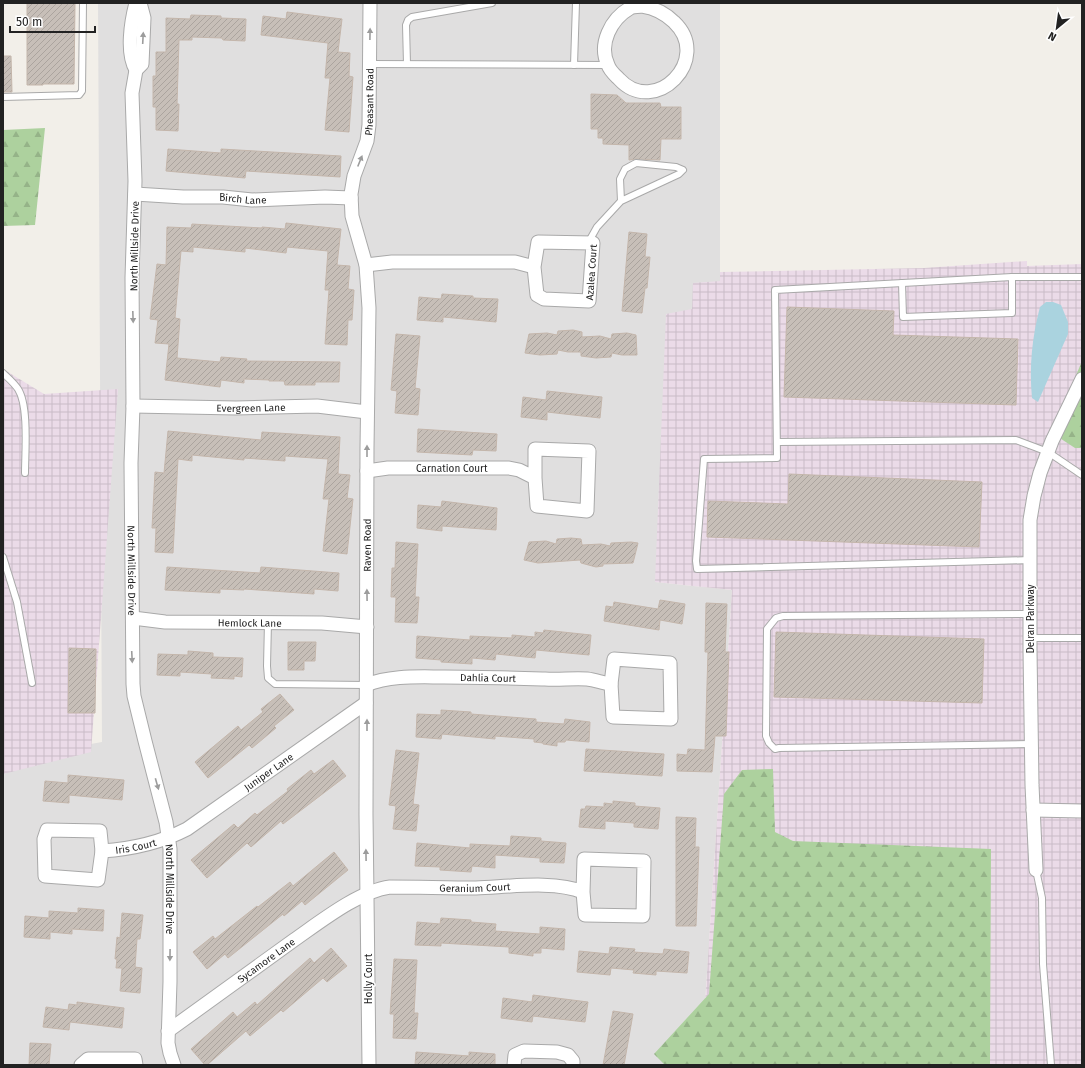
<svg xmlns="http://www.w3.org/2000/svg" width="1085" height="1068" viewBox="0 0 1085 1068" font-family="'Fira Sans',sans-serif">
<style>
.residential{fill:#e0dfdf}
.industrial{fill:url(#industrial-grid)}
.forest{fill:url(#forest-firs)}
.water{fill:#aad3df}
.building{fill:url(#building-hatch);stroke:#c4b6ab}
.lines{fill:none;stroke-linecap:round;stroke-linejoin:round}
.lane-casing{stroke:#a9a9a9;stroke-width:8}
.street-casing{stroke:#a9a9a9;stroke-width:15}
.lane{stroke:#fff;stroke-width:6}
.street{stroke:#fff;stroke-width:13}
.oneway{fill:#9c9c9c}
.labels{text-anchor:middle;stroke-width:3;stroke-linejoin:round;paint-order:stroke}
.street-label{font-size:10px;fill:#222;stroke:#fff}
</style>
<defs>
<pattern id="industrial-grid" width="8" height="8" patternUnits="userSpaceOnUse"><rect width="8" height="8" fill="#ebdbe8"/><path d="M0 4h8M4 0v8" fill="none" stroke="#c9bcc7"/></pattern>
<pattern id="forest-firs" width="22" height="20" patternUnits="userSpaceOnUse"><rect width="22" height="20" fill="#add19e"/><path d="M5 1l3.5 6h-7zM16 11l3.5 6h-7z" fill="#95b388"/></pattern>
<pattern id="building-hatch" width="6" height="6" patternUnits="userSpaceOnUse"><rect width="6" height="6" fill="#c7bfb8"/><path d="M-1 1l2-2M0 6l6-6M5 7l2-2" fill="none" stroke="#aba49e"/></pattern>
</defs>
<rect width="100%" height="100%" fill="#f2efe9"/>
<!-- residential -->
<polygon class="residential" points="98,3 720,3 720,304 655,582 732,590 701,1065 3,1065 3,760 102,742"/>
<!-- industrial -->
<g class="industrial">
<polygon points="1027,261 1027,266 1082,264 1082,1065 701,1065 732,590 655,582 666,314 692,309 693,283 720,281 720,272 924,268"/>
<polygon points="3,369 44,394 118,389 91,752 3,774"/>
</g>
<!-- forest -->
<g class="forest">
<polygon points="45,128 35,225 3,226 3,130"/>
<polygon points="1082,361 1082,448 1075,448 1052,433"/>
<polygon points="773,769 775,832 793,841 991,849 990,1065 665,1065 654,1054 709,994 724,794 742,770"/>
</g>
<!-- water -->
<path class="water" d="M1046,302H1053L1061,305L1068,322V334L1038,402L1032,398C1029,367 1032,337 1040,307Z"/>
<!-- building -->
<g class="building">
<polygon points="27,3 75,3 74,84 43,84 43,85 27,85"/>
<polygon points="287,12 342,19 338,52 350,53 349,76 353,77 349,132 325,130 330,78 325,78 328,43 261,35 263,16 286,19"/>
<polygon points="191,15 221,16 221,18 246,19 245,41 223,40 222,38 192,37 192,40 179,40 177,104 179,104 178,131 156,130 156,107 153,107 153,76 156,76 156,52 166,52 166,18 190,19"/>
<polygon points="3,56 11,56 12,92 3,92"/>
<polygon points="591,94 617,95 626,103 660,103 661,107 681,107 681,139 661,139 660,160 636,159 629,160 629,145 603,144 603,138 598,138 598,129 591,129"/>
<polygon points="168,149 221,153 221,149 341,156 340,177 246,171 245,178 166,171"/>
<polygon points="286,223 341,229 337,265 350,266 348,289 354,290 352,320 348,320 347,345 325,344 329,290 325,290 328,251 287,247 286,253 245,248 245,252 193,247 193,252 181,251 175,318 180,319 177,358 220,362 221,357 247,359 246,361 340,362 339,382 315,382 315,385 285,385 284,381 269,381 269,380 244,379 244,383 221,380 220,387 165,380 169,344 155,343 158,320 150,319 157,264 166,265 167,227 191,228 192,224 262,228 262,227 285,229"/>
<polygon points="629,232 647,234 645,257 650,257 647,288 645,288 642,313 622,311"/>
<polygon points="442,294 473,296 473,298 498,299 496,322 443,317 443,322 417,320 419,297 441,299"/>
<polygon points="787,307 894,311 893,335 1018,339 1016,405 784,397"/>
<polygon points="573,330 582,332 582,337 600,336 611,339 612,334 627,333 636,335 637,355 622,355 612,353 611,357 596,358 581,356 581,352 568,352 558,350 557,354 540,355 525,353 529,334 547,333 557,335 558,331"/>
<polygon points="396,334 420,336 415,388 420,389 418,415 395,413 397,391 391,390"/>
<polygon points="547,391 602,397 600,418 547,412 547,420 521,417 523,397 546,400"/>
<polygon points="418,429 497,434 496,451 473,450 472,455 417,452"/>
<polygon points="168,431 261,440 262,432 340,437 338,474 350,475 347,498 353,499 347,554 323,551 329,499 323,499 328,459 285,456 285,461 244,458 244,460 192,455 192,461 178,459 173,553 155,552 156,528 152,528 155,472 164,473"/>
<polygon points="789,474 982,482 979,547 707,537 708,501 788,504"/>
<polygon points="442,501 497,508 496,530 442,526 442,531 417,528 418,505 441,507"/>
<polygon points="571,538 581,539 582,545 601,544 610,546 611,543 631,542 638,543 633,563 603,564 603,566 596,567 581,563 580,560 538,563 524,560 529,542 546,541 556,544 557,539"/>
<polygon points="396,542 418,544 415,597 419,597 417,623 395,622 396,597 391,597 392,568 395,568"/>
<polygon points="167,567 260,573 261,567 339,573 338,591 314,589 314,594 244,589 244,590 220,589 220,593 165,590"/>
<polygon points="660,600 685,604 682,624 660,620 659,630 604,621 606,606 613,607 614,602 658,609"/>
<polygon points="706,603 727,604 725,652 729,652 726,736 715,736 712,772 677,771 677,754 687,755 688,749 705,750 708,652 705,652"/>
<polygon points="544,630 591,635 589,655 536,650 535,658 496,654 495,660 472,658 472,664 441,662 441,660 416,658 417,636 470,640 470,636 512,638 512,635 535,637 535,632 543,633"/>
<polygon points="776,632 984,639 982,703 774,697"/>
<polygon points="288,642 316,642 315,661 304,661 304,670 288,670"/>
<polygon points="69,648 96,649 95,713 68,713"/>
<polygon points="188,651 213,653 213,657 243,658 242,677 234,676 234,679 211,678 212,674 180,672 180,676 157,675 158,654 188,655"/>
<polygon points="280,694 294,710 274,726 276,728 252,748 249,745 208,778 195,762 238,726 241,730 263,712 261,709"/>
<polygon points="441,710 471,712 471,714 536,719 536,722 564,724 565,719 590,722 589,742 566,740 565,742 557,742 557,746 543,744 543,743 534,742 534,739 495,736 495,739 442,734 441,739 416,737 417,714 441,715"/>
<polygon points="586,749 664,754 662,776 584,771"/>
<polygon points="396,750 419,753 413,804 419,805 416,831 393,829 396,806 389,805"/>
<polygon points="333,760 346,776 283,824 281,821 251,847 247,843 207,878 191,860 234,824 238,828 255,813 257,815 288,791 287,789 311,770 314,774"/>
<polygon points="68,775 124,780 122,800 69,795 69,803 43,801 45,781 68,783"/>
<polygon points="613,801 635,803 635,806 660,808 658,829 634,827 634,823 605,821 605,829 579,827 581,809 585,809 586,806 604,807 604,803 613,804"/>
<polygon points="676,817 696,818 695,847 699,847 696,926 676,926"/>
<polygon points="511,836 541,838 541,841 566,843 564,863 540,862 540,858 495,855 495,868 472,866 471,872 440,870 440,867 415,866 417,843 470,848 470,844 510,846"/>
<polygon points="334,852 348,870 305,905 302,901 284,916 283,914 228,958 225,954 207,969 193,952 213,936 215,939 257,906 258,907 290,882 293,886"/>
<polygon points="78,908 104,910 103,931 72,929 72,934 50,932 50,939 24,937 25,916 49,918 49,911 78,913"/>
<polygon points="122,913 143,915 140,939 137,939 135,967 142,968 140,993 120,991 122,968 116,968 117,959 115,959 117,937 120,938"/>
<polygon points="441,918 471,920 471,922 496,924 495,931 540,934 540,927 565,929 564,950 541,948 541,953 533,953 533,956 509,953 509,947 441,943 441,946 415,945 417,922 440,924"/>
<polygon points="610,947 635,949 634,952 663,954 664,949 689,952 687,973 656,971 656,975 633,973 634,970 611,968 610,975 577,972 579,951 609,954"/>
<polygon points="331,948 347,966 327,982 323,978 283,1012 281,1010 250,1036 246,1031 207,1065 205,1065 191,1049 233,1012 237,1017 255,1002 257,1005 310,958 314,963"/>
<polygon points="394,959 417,960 414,1013 418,1013 416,1039 393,1038 394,1014 390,1014"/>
<polygon points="533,995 588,1002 585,1022 533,1016 532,1022 501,1018 503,998 532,1002"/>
<polygon points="77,1002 124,1008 122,1028 70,1022 69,1030 43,1027 46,1007 68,1010 69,1004 77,1005"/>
<polygon points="613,1011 633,1014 624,1065 603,1065"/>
<polygon points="30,1043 51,1044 49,1065 29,1065"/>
<polygon points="416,1052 469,1056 469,1052 495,1054 495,1065 415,1065"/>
</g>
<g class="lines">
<!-- lane casing -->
<g class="lane-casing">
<g id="lane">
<polyline points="369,64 608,65"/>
<polyline points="407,64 406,25 408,20 412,17 492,3"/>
<polyline points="574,65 576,3"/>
<polyline points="3,97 79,95 82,91 83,3"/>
<polyline points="588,243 597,227 621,201 679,174 683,170 676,167 636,163 625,169 620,179 621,201"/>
<polyline points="902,283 903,317 1012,313 1012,277"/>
<path d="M3,373C8,378 14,383 18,389C29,406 25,453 25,473"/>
<polyline points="778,442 1016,440 1048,452 1082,475"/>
<polyline points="3,557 17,602 32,683"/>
<polyline points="1030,560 697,569 696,561 704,459 777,458 775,290 1012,277 1082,277"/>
<polyline points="1030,614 783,616 776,618 767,629 766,736 769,743 775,749 779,748 1031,744"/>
<polyline points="268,622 267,666 268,678 275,684 366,685"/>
<polyline points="1030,638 1082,638"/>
<polyline points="1036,870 1042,898 1043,964 1051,1065"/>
</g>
</g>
<!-- street casing -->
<g class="street-casing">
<g id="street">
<path id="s1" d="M140,3L144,18L142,64L136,70L132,93L135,181L132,278L133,406L131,463L133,684L134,696L145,741L166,822L170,849V982L168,1043L170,1053L174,1065"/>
<path d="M642,6C655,8 665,13 674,22C713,59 655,118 619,79C615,75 610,71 608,65C598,44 611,19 630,8C634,6 638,7 642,6Z"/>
<path d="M136,70C126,53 131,22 136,3"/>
<path id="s2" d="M135,194L183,197H223L252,200L325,197L351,198"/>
<path id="s3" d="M366,265L392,262H515L534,267L537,295L544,299L589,301L593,243L538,242L534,267"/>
<path id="s4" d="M133,406L236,408L317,406L367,412"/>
<path id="s5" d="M367,471L388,468H509L519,470L535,478L537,506L587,511L589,451L535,449V478"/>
<path id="s6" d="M133,618L165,622L322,623L367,627"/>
<polygon points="614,659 670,663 671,719 613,717 611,684"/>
<path id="s7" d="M366,685C391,675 419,677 444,677C478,677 511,678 545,679C559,680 573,678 587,679C596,680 602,683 611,684"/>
<polyline points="1033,810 1082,811"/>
<polygon points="47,830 100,831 102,851 98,880 45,876 44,839"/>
<path id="s8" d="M102,851C132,849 160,843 187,829L366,703"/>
<polyline points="1036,870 1032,785 1030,650 1030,520 1034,496 1040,473 1052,441 1082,379"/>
<path id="s9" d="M168,1031C210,1001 252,970 294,940C320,922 359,891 390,887C418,887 447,888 476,888C507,887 555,880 583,892L585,915L643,916L644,861L584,859L583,892"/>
<polyline points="81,1065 88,1059 135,1059 136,1065"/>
<path id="s10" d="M369,1065L366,815L367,448L369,308L366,265L352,216L351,194L354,176L367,141L369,125L370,3"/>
<polyline points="514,1065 515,1055 524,1051 557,1052 568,1055 573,1061 573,1065"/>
</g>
</g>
<!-- lane -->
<use href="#lane" class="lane"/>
<!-- street -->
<use href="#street" class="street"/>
</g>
<!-- one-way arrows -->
<defs><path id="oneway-solid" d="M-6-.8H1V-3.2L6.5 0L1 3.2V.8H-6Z"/></defs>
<g class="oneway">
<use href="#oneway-solid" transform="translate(370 34) rotate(-89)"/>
<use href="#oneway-solid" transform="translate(143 38) rotate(-87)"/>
<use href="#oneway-solid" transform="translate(360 161) rotate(-68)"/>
<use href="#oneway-solid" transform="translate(133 317) rotate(88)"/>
<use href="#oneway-solid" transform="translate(367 451) rotate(-90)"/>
<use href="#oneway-solid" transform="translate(367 595) rotate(-91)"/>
<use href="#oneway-solid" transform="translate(132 657) rotate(87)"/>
<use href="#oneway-solid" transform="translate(367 725) rotate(-90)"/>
<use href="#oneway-solid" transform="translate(157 784) rotate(74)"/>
<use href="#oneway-solid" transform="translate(366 855) rotate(-91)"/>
<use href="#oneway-solid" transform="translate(170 955) rotate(91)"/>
</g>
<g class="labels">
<!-- street labels -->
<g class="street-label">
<text dy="4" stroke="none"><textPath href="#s10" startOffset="968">Pheasant Road</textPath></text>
<text dy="4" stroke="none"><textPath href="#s2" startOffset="108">Birch Lane</textPath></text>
<text transform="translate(134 246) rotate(-89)" y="4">North Millside Drive</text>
<text dy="4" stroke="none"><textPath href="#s3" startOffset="279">Azalea Court</textPath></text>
<text dy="4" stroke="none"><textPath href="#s4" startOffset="118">Evergreen Lane</textPath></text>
<text dy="4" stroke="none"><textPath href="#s5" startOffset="85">Carnation Court</textPath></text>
<text dy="4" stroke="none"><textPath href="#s10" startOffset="520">Raven Road</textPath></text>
<text dy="4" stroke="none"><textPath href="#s1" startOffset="571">North Millside Drive</textPath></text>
<text transform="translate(1030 619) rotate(-90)" y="4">Delran Parkway</text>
<text dy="4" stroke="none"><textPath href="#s6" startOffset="117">Hemlock Lane</textPath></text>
<text dy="4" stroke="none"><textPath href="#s7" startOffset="123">Dahlia Court</textPath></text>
<text dy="4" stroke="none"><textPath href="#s8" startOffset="188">Juniper Lane</textPath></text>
<text dy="4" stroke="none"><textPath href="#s8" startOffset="34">Iris Court</textPath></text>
<text dy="4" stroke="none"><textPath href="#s9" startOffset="351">Geranium Court</textPath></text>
<text dy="4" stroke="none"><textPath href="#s1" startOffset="894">North Millside Drive</textPath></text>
<text dy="4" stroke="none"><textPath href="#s9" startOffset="121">Sycamore Lane</textPath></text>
<text transform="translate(368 979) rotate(-90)" y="4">Holly Court</text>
</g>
</g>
<!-- border -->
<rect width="1085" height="1068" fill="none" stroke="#222222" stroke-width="8"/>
<!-- north arrow -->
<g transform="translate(1057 28) rotate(209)" stroke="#ffffff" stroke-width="3" paint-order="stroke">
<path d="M0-3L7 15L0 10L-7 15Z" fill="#222222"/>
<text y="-6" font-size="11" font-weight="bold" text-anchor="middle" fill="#222222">N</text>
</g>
<!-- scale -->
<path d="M10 26v6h85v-6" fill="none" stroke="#222222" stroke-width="2"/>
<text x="16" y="26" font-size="12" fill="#222222" stroke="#ffffff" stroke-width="3" paint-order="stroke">50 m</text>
</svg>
